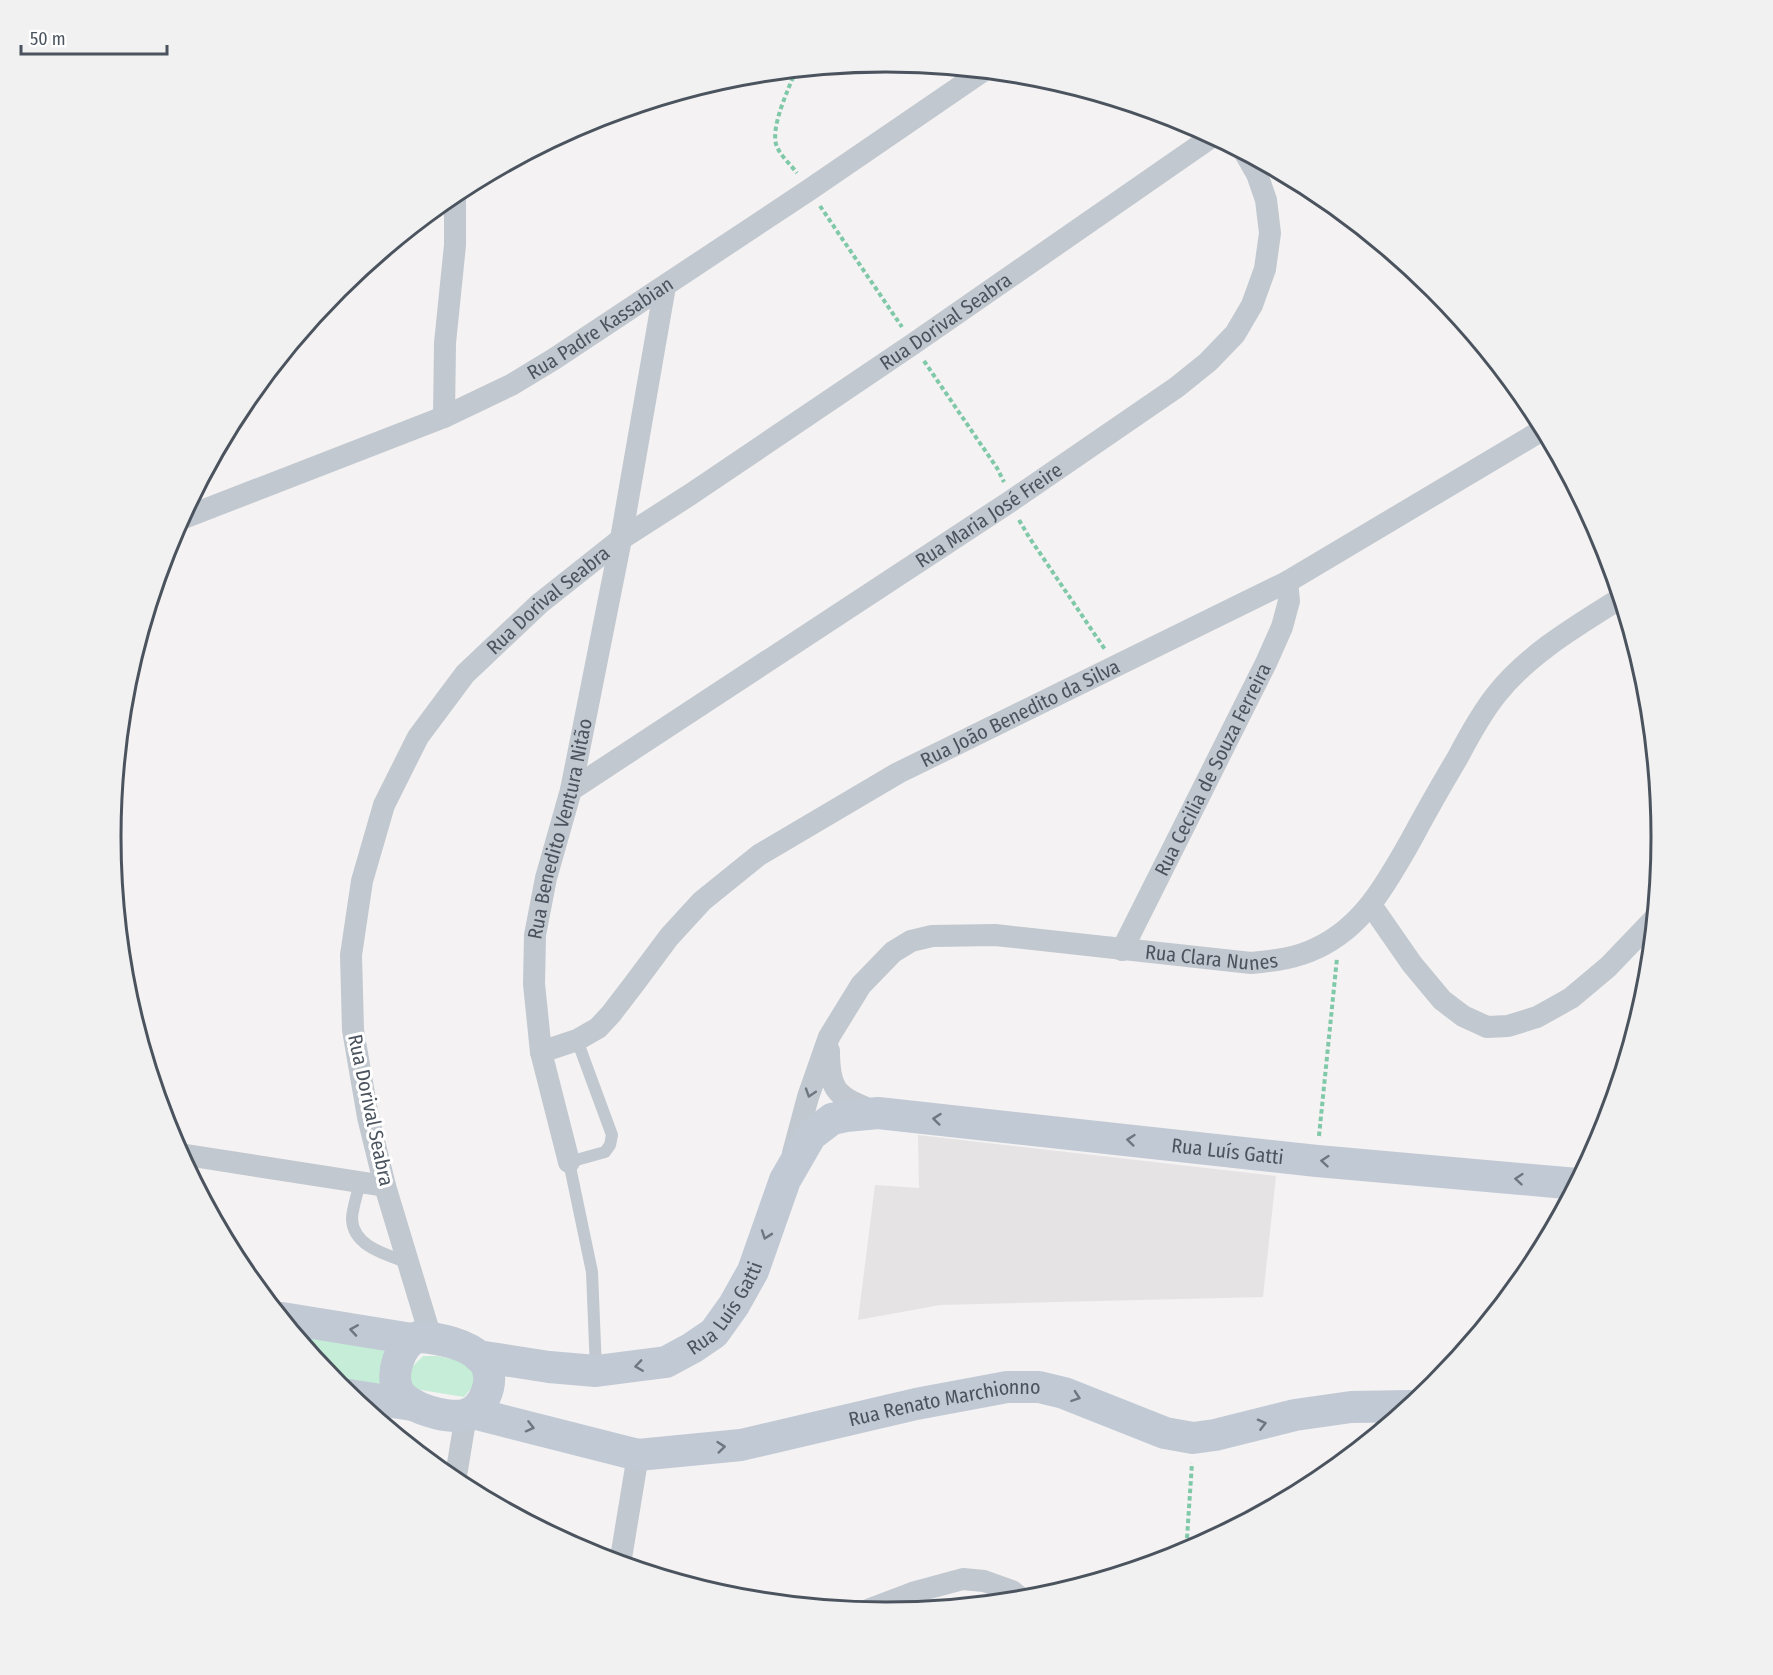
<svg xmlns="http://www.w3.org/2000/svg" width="1773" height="1675" viewBox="0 0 1773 1675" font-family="'Fira Sans Condensed',sans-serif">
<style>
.education{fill:#e5e3e3}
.green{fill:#c5edd7}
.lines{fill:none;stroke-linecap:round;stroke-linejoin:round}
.path{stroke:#7fc9a9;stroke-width:4;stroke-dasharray:4.5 3;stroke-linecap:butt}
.lane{stroke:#c1c8cf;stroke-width:12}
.street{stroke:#c1c8cf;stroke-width:22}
.secondary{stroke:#c1c9d4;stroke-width:32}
.oneway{stroke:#6e7780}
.oneway2{stroke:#6e7781}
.labels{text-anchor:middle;stroke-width:6;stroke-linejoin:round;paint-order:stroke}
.street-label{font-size:20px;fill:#4b545e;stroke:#fff}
.rim{fill:none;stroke:#4b545e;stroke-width:3}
</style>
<rect width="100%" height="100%" fill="#f4f2f2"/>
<!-- education -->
<polygon class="education" points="918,1135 1276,1176 1263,1297 940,1305 858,1320 875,1185 919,1188"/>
<!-- green -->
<g class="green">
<polygon points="293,1332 386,1347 377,1398 338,1386"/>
<polygon points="423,1356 438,1356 474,1364 475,1384 464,1397 409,1388 407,1372"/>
</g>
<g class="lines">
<!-- path -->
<g class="path">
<path d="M796,70C789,88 769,129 777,147C781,156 791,165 797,173"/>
<polyline points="820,206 902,327"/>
<polyline points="924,361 997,468 1004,482"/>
<polyline points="1019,520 1029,537 1106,651"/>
<polyline points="1319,1136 1337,958"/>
<polyline points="1186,1553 1192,1463"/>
</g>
<!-- lane -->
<g class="lane">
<polyline points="577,1040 612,1135 610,1145 605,1152 569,1162 592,1272 596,1370"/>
<path d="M360,1182C358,1192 352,1209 352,1219C353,1247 388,1255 409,1263"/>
</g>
<!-- street -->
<g class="street">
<polyline points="444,417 445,343 455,245 455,192"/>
<path id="s1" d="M181,519L444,417L511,385L554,359L809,190L983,71"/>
<path id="s2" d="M571,790L1011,501L1177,387L1208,362L1235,334L1252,305L1265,269L1270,233L1266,200L1257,174L1245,153"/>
<polyline points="1371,905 1412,964 1442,1000 1463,1016 1487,1027 1508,1026 1537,1017 1571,998 1608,967 1654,919"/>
<path id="s3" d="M1122,950L1266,663L1282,627L1289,601L1287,582"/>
<path d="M829,1051C829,1094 839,1097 876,1112"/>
<path id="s4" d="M541,1052L577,1040L598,1028L611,1014L634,984L669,937L702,901L759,855L898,773L1287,582L1544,429"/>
<path id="s5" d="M793,1153L808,1097L829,1037L861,985L893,952L911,941L932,936L995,935L1251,963C1274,961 1297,958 1317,948C1364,926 1387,882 1411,840C1426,812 1442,784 1458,757C1469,736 1481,714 1496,695C1528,654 1578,625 1621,598"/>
<polyline points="180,1154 385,1186"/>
<path id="s6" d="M569,1162L541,1052L534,984L535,935L546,878L571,790L621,539L665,286"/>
<path id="s7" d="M431,1338L385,1186L368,1117L353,1030L351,955L362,881L384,805L418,737L465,674L539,604L621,539L691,494L913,344L1213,136"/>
<polyline points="455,1482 466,1415"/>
<polyline points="620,1564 638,1455"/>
<polyline points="865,1611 915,1592 963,1579 984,1581 1012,1591 1023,1600"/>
</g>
<!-- secondary -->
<g class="secondary">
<polyline points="282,1318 412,1339"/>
<path d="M418,1337C439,1338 468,1344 482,1359C498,1376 485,1411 464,1415C447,1419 407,1408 398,1391C390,1374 400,1343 418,1337Z"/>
<path id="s8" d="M478,1356L549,1367L596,1371L666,1362L692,1348L714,1333L734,1305L753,1271L785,1180L811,1135L832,1119L846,1116L878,1113L1317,1161L1577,1184"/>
<polyline points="349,1395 412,1405"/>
<path id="s9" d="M473,1413L638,1455L741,1445L916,1404L1007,1387H1039L1064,1393L1165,1433L1193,1438L1215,1435L1295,1415L1351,1407L1411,1406"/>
</g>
</g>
<!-- one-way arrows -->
<defs><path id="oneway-chevron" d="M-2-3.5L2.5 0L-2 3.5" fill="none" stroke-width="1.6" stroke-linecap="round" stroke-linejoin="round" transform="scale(1.5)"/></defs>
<use class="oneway" href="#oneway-chevron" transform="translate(810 1093) rotate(108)"/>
<g class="oneway2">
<use href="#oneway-chevron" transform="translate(937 1119) rotate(-174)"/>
<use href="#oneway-chevron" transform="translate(1131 1140) rotate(-174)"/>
<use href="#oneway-chevron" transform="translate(1325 1161) rotate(-175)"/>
<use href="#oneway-chevron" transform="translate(1519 1179) rotate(-175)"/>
<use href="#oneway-chevron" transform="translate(766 1235) rotate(109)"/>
<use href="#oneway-chevron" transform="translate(354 1330) rotate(-171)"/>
<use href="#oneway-chevron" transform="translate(639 1366) rotate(172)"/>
<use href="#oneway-chevron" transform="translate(1076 1397) rotate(19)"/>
<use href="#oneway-chevron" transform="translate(1262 1424) rotate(-14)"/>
<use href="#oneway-chevron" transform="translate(530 1427) rotate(14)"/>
<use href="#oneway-chevron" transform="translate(721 1447) rotate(-6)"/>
</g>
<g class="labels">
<!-- street labels -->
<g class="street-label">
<text dy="7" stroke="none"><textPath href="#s7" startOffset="1299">Rua Dorival Seabra</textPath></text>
<text dy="7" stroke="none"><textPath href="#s1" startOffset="462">Rua Padre Kassabian</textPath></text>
<text dy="7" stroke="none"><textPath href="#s2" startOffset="500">Rua Maria José Freire</textPath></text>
<text dy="7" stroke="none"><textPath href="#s7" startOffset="813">Rua Dorival Seabra</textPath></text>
<text dy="7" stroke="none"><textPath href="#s4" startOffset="597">Rua João Benedito da Silva</textPath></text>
<text dy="7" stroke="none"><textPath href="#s3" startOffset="202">Rua Cecilia de Souza Ferreira</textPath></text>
<text dy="7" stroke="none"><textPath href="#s6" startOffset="340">Rua Benedito Ventura Nitão</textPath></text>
<text dy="7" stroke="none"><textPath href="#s5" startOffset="552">Rua Clara Nunes</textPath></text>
<text transform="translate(371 1110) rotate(78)" y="7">Rua Dorival Seabra</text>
<text dy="7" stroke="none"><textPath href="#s8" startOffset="892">Rua Luís Gatti</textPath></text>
<text dy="7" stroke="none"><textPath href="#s8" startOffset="272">Rua Luís Gatti</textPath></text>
<text dy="7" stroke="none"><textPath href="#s9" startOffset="482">Rua Renato Marchionno</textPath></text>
</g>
</g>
<!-- crop -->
<path d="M0 0H1773V1675H0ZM121 837a765 765 0 1 1 1530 0a765 765 0 1 1-1530 0Z" fill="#f1f1f2" fill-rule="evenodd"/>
<path class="rim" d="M121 837a765 765 0 1 1 1530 0a765 765 0 1 1-1530 0Z"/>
<!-- scale -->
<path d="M21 45v9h146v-9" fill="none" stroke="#4b545e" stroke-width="3"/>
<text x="30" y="45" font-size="18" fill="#4b545e" stroke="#ffffff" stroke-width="4.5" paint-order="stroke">50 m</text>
</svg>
